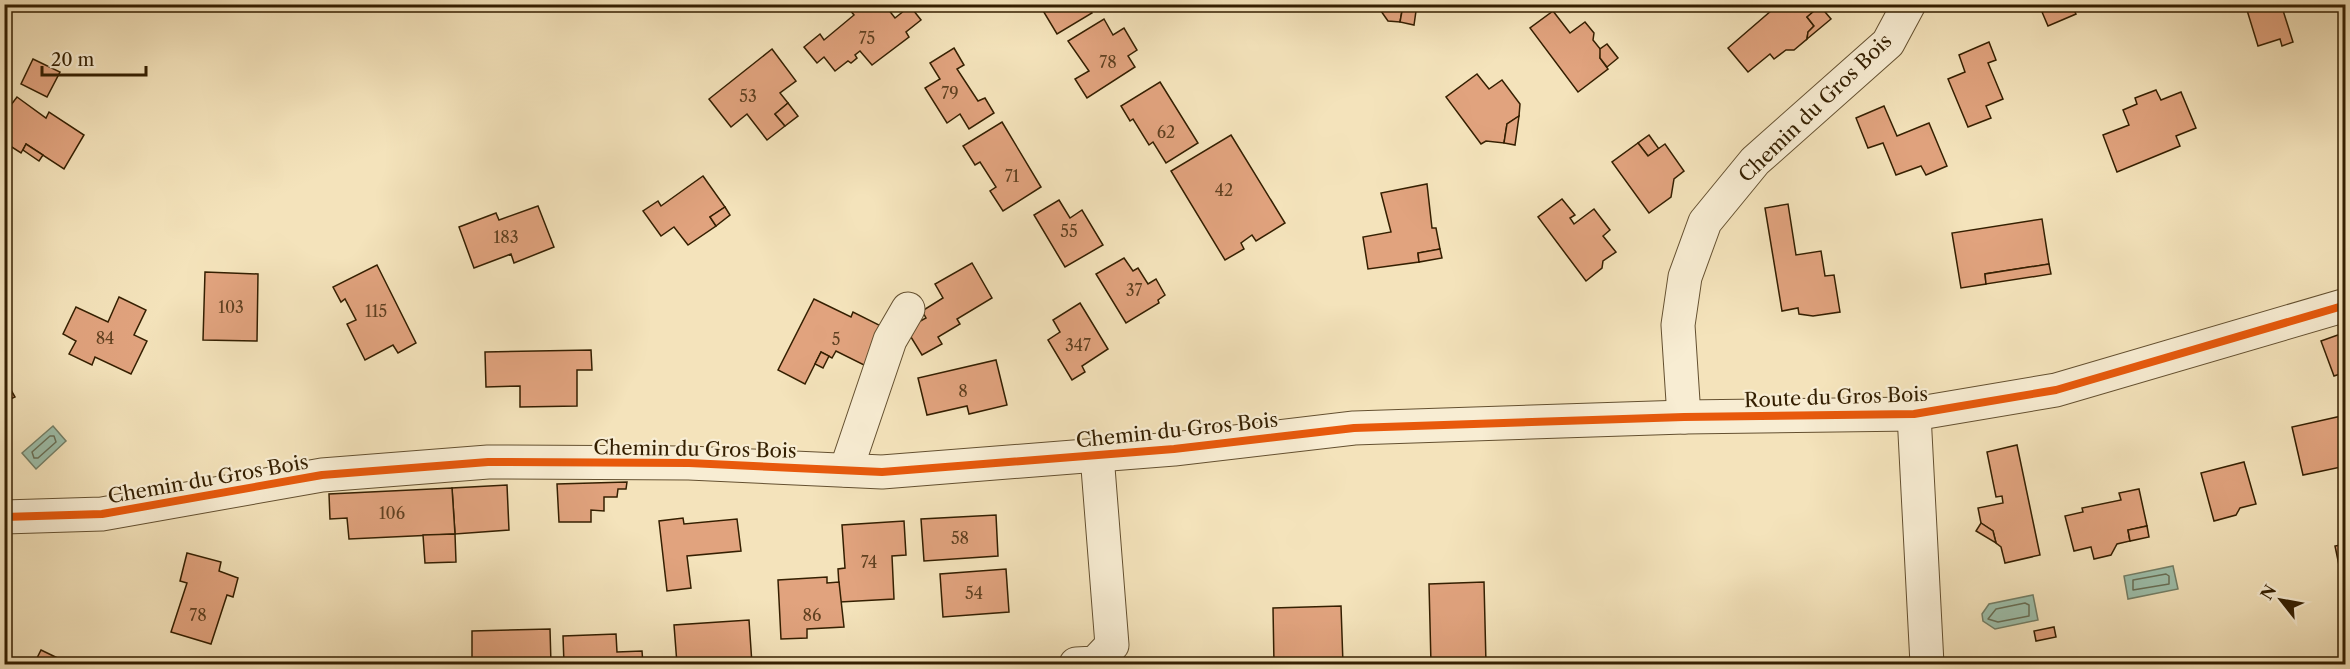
<svg xmlns="http://www.w3.org/2000/svg" width="2350" height="669" viewBox="0 0 2350 669" font-family="'Libre Caslon Text',serif">
<style>
.water{fill:#9dbfab;stroke:#737f67;stroke-width:1.5}
.lines{fill:none;stroke-linecap:round;stroke-linejoin:round}
.shore{stroke:#686f56;stroke-width:1.5}
.building{fill:#e1a37e;stroke:#341f01;stroke-width:1.5}
.street-casing{stroke:#645030;stroke-width:35}
.street{stroke:#f8edd3;stroke-width:33}
.cycleway-casing{stroke:#f8edd3;stroke-width:11}
.cycleway{stroke:#e8590c;stroke-width:8}
.labels{text-anchor:middle;stroke-width:4.5;stroke-linejoin:round;paint-order:stroke}
.number-label{font-size:16px;fill:#5f4020}
.street-label{font-size:20px;fill:#341f01;stroke:#f8edd3}
</style>
<rect width="100%" height="100%" fill="#f4e3bb"/>
<filter id="stains"><feTurbulence type="fractalNoise" baseFrequency=".00333" numOctaves="4"/><feColorMatrix values="0 0 0 0 .2 0 0 0 0 .09 0 0 0 0 .02 0 0 0 .5 -.17"/></filter>
<radialGradient id="worn" r=".72"><stop offset=".6" stop-color="#630" stop-opacity="0"/><stop offset="1" stop-color="#630" stop-opacity=".3"/></radialGradient>
<!-- water -->
<g class="water">
<polygon points="53,426 66,441 36,469 22,453"/>
<polygon points="2173,566 2178,589 2128,599 2124,576"/>
<polygon points="2033,595 2038,620 1995,629 1983,621 1982,614 1989,604"/>
</g>
<g class="lines">
<!-- shore -->
<g class="shore">
<polygon points="50,436 54,436 56,442 38,458 34,458 32,452"/>
<polygon points="2166,574 2169,576 2169,584 2133,590 2133,580"/>
<polygon points="2025,603 2029,605 2029,616 1998,622 1988,619 1996,609"/>
</g>
</g>
<!-- building -->
<g class="building">
<polygon points="845,4 884,4 895,18 910,6 921,20 906,32 909,37 872,65 860,51 855,55 857,58 851,63 848,61 835,71 824,57 817,63 804,47 820,34 824,40 854,15"/>
<polygon points="1039,4 1087,4 1092,13 1057,34"/>
<polygon points="1376,4 1410,4 1402,11 1400,22 1388,21"/>
<polygon points="1410,4 1417,4 1414,25 1400,22 1402,11"/>
<polygon points="1779,4 1820,6 1807,17 1814,26 1808,32 1807,39 1794,50 1786,50 1774,59 1770,54 1748,72 1728,48"/>
<polygon points="2060,4 2071,4 2076,14 2048,26 2042,12"/>
<polygon points="2253,4 2281,4 2293,42 2282,46 2280,39 2258,46 2246,7"/>
<polygon points="1820,6 1831,19 1807,39 1808,32 1814,26 1807,17"/>
<polygon points="1553,11 1570,33 1585,22 1594,33 1593,40 1601,50 1600,58 1608,69 1578,92 1530,28"/>
<polygon points="1104,19 1113,35 1124,28 1137,50 1128,56 1135,67 1087,98 1075,79 1089,71 1068,41"/>
<polygon points="1989,42 1996,60 1988,63 2003,99 1986,106 1991,118 1968,127 1948,79 1965,72 1959,55"/>
<polygon points="1607,44 1618,58 1607,67 1600,58 1600,49"/>
<polygon points="954,48 964,65 957,69 978,101 985,98 994,113 969,129 960,114 947,123 925,88 940,79 930,63"/>
<polygon points="772,49 796,81 780,93 788,103 775,114 785,126 767,140 747,114 731,127 709,99"/>
<polygon points="33,59 60,72 47,97 21,84"/>
<polygon points="1477,74 1489,89 1502,80 1520,104 1519,116 1507,124 1504,143 1486,141 1481,144 1446,97"/>
<polygon points="1160,82 1198,143 1166,163 1153,142 1149,145 1133,119 1130,121 1121,106"/>
<polygon points="2156,90 2161,100 2181,92 2196,128 2176,136 2180,146 2117,172 2103,135 2129,125 2123,110 2137,104 2135,98"/>
<polygon points="17,97 46,118 49,112 84,135 64,169 26,144 21,153 4,142 4,114"/>
<polygon points="788,103 798,116 785,126 775,114"/>
<polygon points="1884,106 1897,136 1929,123 1947,166 1926,175 1921,166 1896,175 1883,143 1868,148 1856,118"/>
<polygon points="1519,116 1515,145 1504,143 1507,124"/>
<polygon points="1002,122 1041,187 1003,211 990,191 996,187 980,162 975,165 963,146"/>
<polygon points="1231,135 1285,223 1256,241 1252,235 1241,243 1244,249 1225,260 1171,171"/>
<polygon points="1649,135 1659,149 1648,156 1638,143"/>
<polygon points="1638,143 1648,156 1665,144 1684,171 1674,179 1671,197 1649,213 1612,162"/>
<polygon points="26,144 43,155 39,161 23,150"/>
<polygon points="703,176 725,207 710,217 716,226 688,245 674,227 661,236 643,211 658,201 661,206"/>
<polygon points="1427,184 1432,228 1436,228 1440,249 1418,253 1419,262 1368,269 1363,237 1391,232 1381,193"/>
<polygon points="1562,199 1575,215 1570,218 1574,224 1594,209 1610,230 1603,236 1616,252 1603,261 1602,268 1586,281 1538,217"/>
<polygon points="1059,200 1070,218 1082,210 1103,245 1065,267 1034,215"/>
<polygon points="1788,204 1796,255 1821,251 1825,276 1834,275 1840,312 1813,316 1799,314 1798,308 1782,311 1765,208"/>
<polygon points="538,206 554,247 514,263 511,254 474,268 459,227 496,213 499,220"/>
<polygon points="725,207 730,215 716,226 710,217"/>
<polygon points="2042,219 2049,264 1985,274 1986,284 1961,288 1952,233"/>
<polygon points="1440,249 1442,258 1419,262 1418,253"/>
<polygon points="1124,258 1133,271 1138,268 1148,284 1156,279 1165,295 1158,300 1159,303 1126,323 1096,274"/>
<polygon points="972,263 992,298 957,319 960,324 938,337 942,344 922,355 906,329 926,318 922,311 943,298 935,284"/>
<polygon points="2049,264 2051,274 1986,284 1985,274"/>
<polygon points="377,265 416,343 398,353 393,345 365,360 347,324 356,320 345,299 341,302 333,287"/>
<polygon points="205,272 258,274 257,341 203,340"/>
<polygon points="119,297 146,310 134,335 147,341 131,374 95,357 92,365 69,354 76,341 63,334 76,307 108,322"/>
<polygon points="814,299 851,317 853,312 883,327 868,367 836,351 832,358 821,352 805,384 778,370"/>
<polygon points="1080,303 1108,349 1082,366 1085,372 1072,380 1048,340 1060,332 1053,320"/>
<polygon points="2346,332 2346,372 2334,376 2321,341"/>
<polygon points="591,350 592,370 577,370 577,406 520,407 520,386 486,387 485,352"/>
<polygon points="821,352 829,356 823,368 815,364"/>
<polygon points="996,360 1007,405 969,414 967,406 927,415 918,378"/>
<polygon points="4,378 15,397 4,402"/>
<polygon points="2346,415 2346,466 2303,475 2292,427"/>
<polygon points="2017,445 2040,555 2005,563 2001,547 1996,543 1993,531 1981,523 1978,508 2003,503 2002,496 1996,497 1987,452"/>
<polygon points="2244,462 2256,504 2240,508 2236,515 2214,521 2201,473"/>
<polygon points="627,482 626,489 618,489 617,497 604,497 604,511 591,510 591,522 559,522 557,484"/>
<polygon points="507,485 509,530 455,534 452,488"/>
<polygon points="452,488 455,534 349,539 347,518 330,519 329,494"/>
<polygon points="2139,489 2147,526 2128,530 2130,541 2117,544 2111,555 2094,559 2091,547 2074,551 2065,516 2083,512 2082,508 2121,500 2119,493"/>
<polygon points="996,515 998,556 924,561 921,519"/>
<polygon points="683,518 684,524 737,519 741,551 687,556 691,588 667,591 659,521"/>
<polygon points="904,521 906,555 892,556 894,599 840,602 838,569 845,568 842,525"/>
<polygon points="1981,523 1993,531 1996,543 1976,531"/>
<polygon points="2147,526 2149,537 2130,541 2128,530"/>
<polygon points="455,534 456,562 425,563 423,535"/>
<polygon points="2346,544 2346,568 2340,570 2335,546"/>
<polygon points="187,553 221,562 219,571 238,578 233,597 227,595 211,644 171,632 187,583 180,581"/>
<polygon points="1006,569 1009,612 943,617 940,574"/>
<polygon points="827,577 827,583 839,582 844,627 807,629 807,638 781,639 778,580"/>
<polygon points="1484,582 1486,664 1431,664 1429,584"/>
<polygon points="1341,606 1343,664 1274,664 1273,608"/>
<polygon points="749,620 752,664 677,664 674,625"/>
<polygon points="2054,627 2056,637 2036,641 2034,631"/>
<polygon points="550,629 551,664 472,664 472,631"/>
<polygon points="616,634 617,652 642,651 643,664 564,664 563,636"/>
<polygon points="41,650 70,664 34,664"/>
</g>
<g class="lines">
<!-- street casing -->
<g class="street-casing">
<g id="street">
<polyline points="1914,414 1927,664"/>
<polyline points="1684,417 1678,325 1685,277 1705,222 1755,161 1888,43 1909,4"/>
<polyline points="846,470 890,340 908,309"/>
<polyline points="4,517 102,514 322,475 488,462 689,463 882,472 1174,449 1354,428 1684,417 1914,414 2056,390 2346,305"/>
<polyline points="1076,664 1095,663 1112,645 1097,455"/>
</g>
</g>
<!-- street -->
<use href="#street" class="street"/>
<!-- cycleway casing -->
<g class="cycleway-casing">
<polyline id="cycleway" points="4,517 102,514 322,475 488,462 689,463 882,472 1174,449 1354,428 1684,417 1914,414 2056,390 2346,305"/>
</g>
<!-- cycleway -->
<use href="#cycleway" class="cycleway"/>
</g>
<g class="labels">
<!-- number labels -->
<g class="number-label">
<text x="867" y="44">75</text>
<text x="1108" y="68">78</text>
<text x="950" y="99">79</text>
<text x="748" y="102">53</text>
<text x="1166" y="138">62</text>
<text x="1012" y="182">71</text>
<text x="1224" y="196">42</text>
<text x="1069" y="237">55</text>
<text x="506" y="243">183</text>
<text x="1134" y="296">37</text>
<text x="231" y="313">103</text>
<text x="376" y="317">115</text>
<text x="105" y="344">84</text>
<text x="836" y="345">5</text>
<text x="1078" y="351">347</text>
<text x="963" y="397">8</text>
<text x="392" y="519">106</text>
<text x="960" y="544">58</text>
<text x="869" y="568">74</text>
<text x="974" y="599">54</text>
<text x="198" y="621">78</text>
<text x="812" y="621">86</text>
</g>
<!-- street labels -->
<g class="street-label">
<text transform="translate(1815 108) rotate(-44)" y="7">Chemin du Gros Bois</text>
<text transform="translate(1836 397) rotate(-2)" y="7">Route du Gros Bois</text>
<text transform="translate(1177 430) rotate(-6)" y="7">Chemin du Gros Bois</text>
<text transform="translate(695 449) rotate(1)" y="7">Chemin du Gros Bois</text>
<text transform="translate(208 479) rotate(-10)" y="7">Chemin du Gros Bois</text>
</g>
</g>
<!-- margin -->
<rect width="2350" height="669" fill="none" stroke="#f4e3bb" stroke-width="24"/>
<rect x="6" y="6" width="2338" height="657" fill="none" stroke="#341f01" stroke-width="3"/>
<rect x="12" y="12" width="2326" height="645" fill="none" stroke="#341f01" stroke-width="1.5"/>
<!-- north arrow -->
<g transform="translate(2281 600) rotate(301)" stroke="#f8edd3" stroke-width="4.5" paint-order="stroke">
<path d="M0-4.5L10 22L0 15L-10 22Z" fill="#341f01"/>
<text y="-9" font-size="16" font-weight="bold" text-anchor="middle" fill="#341f01">N</text>
</g>
<!-- scale -->
<path d="M42 66v9h104v-9" fill="none" stroke="#341f01" stroke-width="3"/>
<text x="51" y="66" font-size="18" fill="#341f01" stroke="#f8edd3" stroke-width="4.5" paint-order="stroke">20 m</text>
<rect width="100%" height="100%" filter="url(#stains)"/>
<rect width="100%" height="100%" fill="url(#worn)"/>
</svg>
